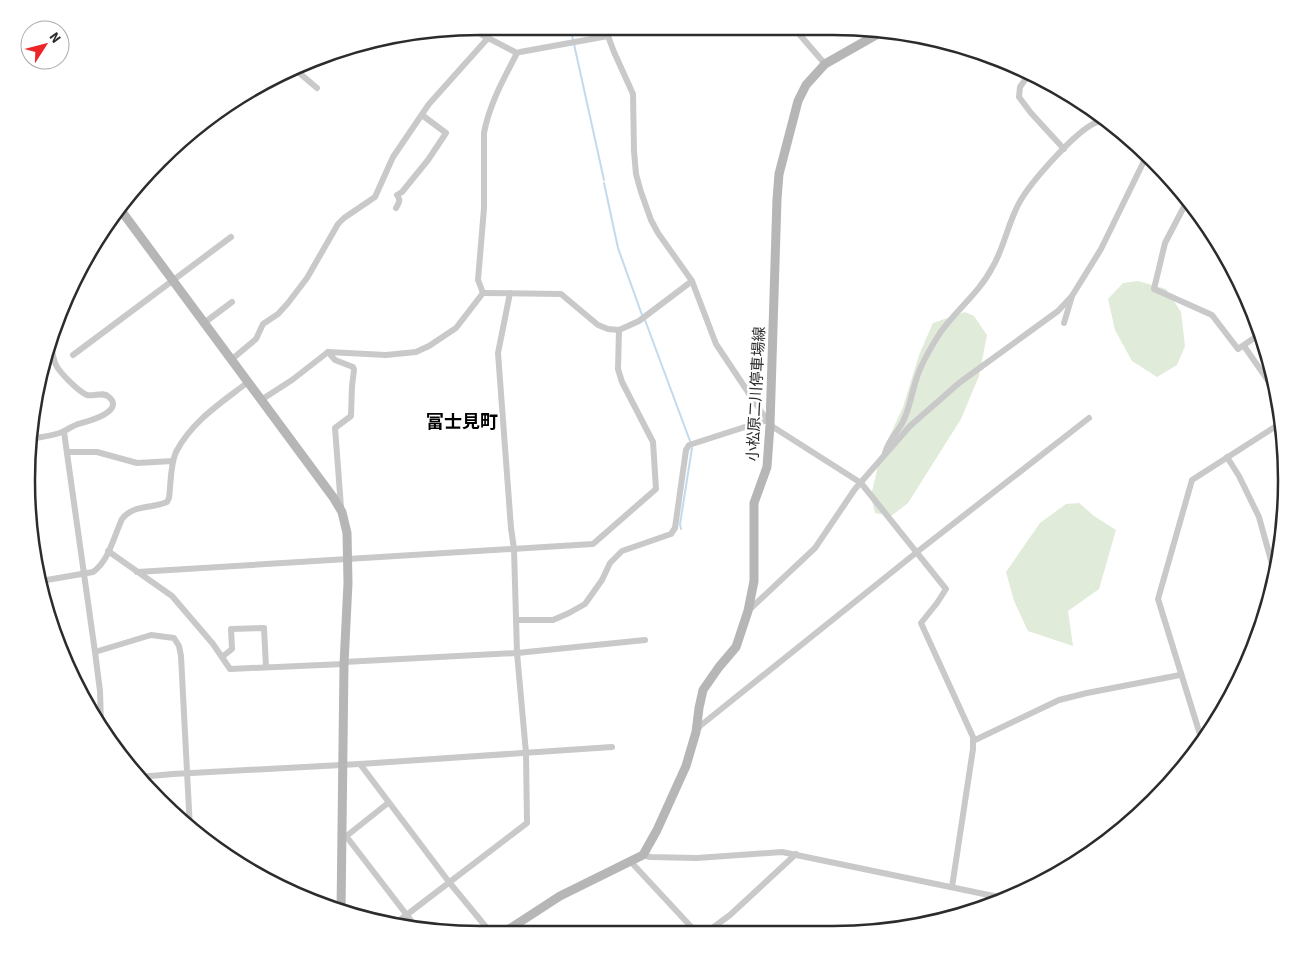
<svg xmlns="http://www.w3.org/2000/svg" width="1313" height="961" viewBox="0 0 1313 961" font-family="'Source Sans 3','Noto Sans JP',sans-serif">
<style>
.green{fill:#e1ebd9}
.lines{fill:none;stroke-linecap:round;stroke-linejoin:round}
.stream{stroke:#c3daec;stroke-width:2}
.street{stroke:#c9c9c9;stroke-width:6}
.secondary{stroke:#b6b6b6;stroke-width:9}
.labels{text-anchor:middle;stroke-width:5;stroke-linejoin:round;paint-order:stroke}
.street-label{font-size:15px;fill:#2c2c2c;stroke:#fff}
.quarter-label{font-size:18px;font-weight:bold;fill:#000;stroke:#fff}
.rim{fill:none;stroke:#2c2c2c;stroke-width:2.5}
</style>
<rect width="100%" height="100%" fill="#fff"/>
<!-- green -->
<g class="green">
<polygon points="1138,281 1166,289 1181,312 1185,346 1177,365 1157,377 1132,361 1115,330 1108,299 1123,283"/>
<polygon points="965,312 974,316 987,335 979,376 961,419 908,503 891,516 875,513 871,496 880,457 903,407 919,355 933,323"/>
<polygon points="1079,503 1094,516 1116,530 1099,589 1068,611 1073,646 1028,631 1014,601 1006,572 1040,523 1066,504"/>
</g>
<g class="lines">
<!-- stream -->
<g class="stream">
<polyline points="570,26 573,40"/>
<polyline points="574,44 604,180"/>
<polyline points="604,183 618,248 642,315"/>
<polyline points="645,320 690,441"/>
<polyline points="681,529 680,524 692,448"/>
</g>
<!-- street -->
<g class="street">
<polyline points="607,27 608,36 614,52 633,94 634,151 636,174 641,192 651,220 658,233 692,281 716,344 770,425 861,483 946,589 937,603 921,623 973,737 973,749 952,887"/>
<polyline points="793,27 825,64"/>
<polyline points="469,28 517,53"/>
<polyline points="297,71 317,88"/>
<polyline points="1027,77 1020,87 1019,97 1031,113 1064,149"/>
<polyline points="1188,199 1165,243 1154,289 1212,315 1238,349 1260,334"/>
<path d="M396,208C399,203 401,200 397,195L402,192L428,160L446,133L422,115"/>
<path d="M483,293L478,280L484,208V133C489,105 504,78 517,53L520,52L608,36"/>
<polyline points="483,293 561,294 598,325 608,329 619,330 639,321 692,281"/>
<polyline points="204,323 232,302"/>
<polyline points="1064,323 1072,296 1101,249 1145,159"/>
<polyline points="1244,346 1276,392"/>
<polyline points="328,352 335,360 353,367 354,370 352,386 351,416 335,428 341,507"/>
<polyline points="73,355 231,237"/>
<polyline points="231,360 256,339 263,324 278,314 288,303 307,278 338,224 344,218 375,197 393,157 429,104 488,38"/>
<polyline points="261,400 292,380 328,352 386,355 416,352 429,346 456,328 483,293"/>
<polyline points="64,432 95,652 100,691 101,724"/>
<path d="M30,439C40,437 55,436 64,431C69,429 72,426 78,424C85,422 126,412 109,397C103,391 94,397 87,395C79,392 60,373 56,365C54,361 53,355 52,351"/>
<polyline points="67,452 97,452 137,463 173,461"/>
<path d="M885,453C890,436 900,431 905,417C910,405 912,393 916,380C921,364 931,347 940,333C956,310 979,293 992,268C1005,247 1008,220 1022,198C1034,179 1075,132 1095,123C1099,121 1103,121 1106,123"/>
<polyline points="1227,457 1239,476 1259,517 1275,575"/>
<polyline points="108,551 172,596 213,644 230,669 344,664"/>
<polyline points="137,572 593,544 656,489 653,442 622,382 618,369 619,330"/>
<path d="M41,581L93,572C109,561 114,536 122,519C134,504 151,509 167,502L169,498C171,484 170,465 176,452C192,421 221,403 248,382"/>
<polyline points="749,610 815,548 855,489 910,426 959,383 1058,311 1072,296"/>
<polyline points="516,620 553,620 569,613 585,604 602,580 610,563 622,551 671,534 675,528 686,450 689,445 767,420"/>
<polyline points="95,652 151,635 174,638 179,646 181,656 190,829"/>
<polyline points="222,657 232,649 231,629 264,628 266,667"/>
<polyline points="344,662 517,653 645,640"/>
<polyline points="697,731 700,726 917,552 1089,418"/>
<polyline points="973,741 1059,700 1087,693 1180,675"/>
<polyline points="1202,741 1158,599 1192,480 1281,423"/>
<polyline points="360,764 449,882 491,933"/>
<polyline points="139,777 173,774 360,764 612,747"/>
<polyline points="346,836 416,927"/>
<polyline points="344,838 388,803"/>
<polyline points="643,855 650,857 697,858 782,852 1008,899"/>
<polyline points="631,862 696,932"/>
<polyline points="396,923 527,823 526,753 517,653 514,549 511,528 498,353 510,293"/>
<polyline points="707,932 730,915 796,854"/>
</g>
<!-- secondary -->
<g class="secondary">
<polyline points="120,209 333,497 342,512 347,533 348,583 344,664 341,912"/>
<polyline points="503,933 560,896 643,855 657,830 686,766 696,732 699,708 703,690 719,667 736,647 748,611 754,581 754,503 767,467 770,425 777,199 779,174 798,101 806,85 825,64 883,31"/>
</g>
</g>
<g class="labels">
<!-- street labels -->
<g class="street-label">
<text transform="translate(756 394) rotate(-87)" y="5">小松原二川停車場線</text>
</g>
<!-- quarter labels -->
<g class="quarter-label">
<text x="462" y="428">富士見町</text>
</g>
</g>
<!-- crop -->
<path d="M0 0H1313V961H0ZM480 35H833A445 445 0 0 1 1278 480V481A445 445 0 0 1 833 926H480A445 445 0 0 1 35 481V480A445 445 0 0 1 480 35Z" fill="#fff" fill-rule="evenodd"/>
<path class="rim" d="M480 35H833A445 445 0 0 1 1278 480V481A445 445 0 0 1 833 926H480A445 445 0 0 1 35 481V480A445 445 0 0 1 480 35Z"/>
<!-- north arrow -->
<g transform="translate(45 45) rotate(54)"><circle r="24" fill="#ffffff" stroke="#ababab"/>
<path d="M0-4L9 19L0 12L-9 19Z" fill="#ec2528"/>
<text y="-8" font-size="14" font-weight="bold" text-anchor="middle" fill="#2c2c2c">N</text>
</g>
</svg>
